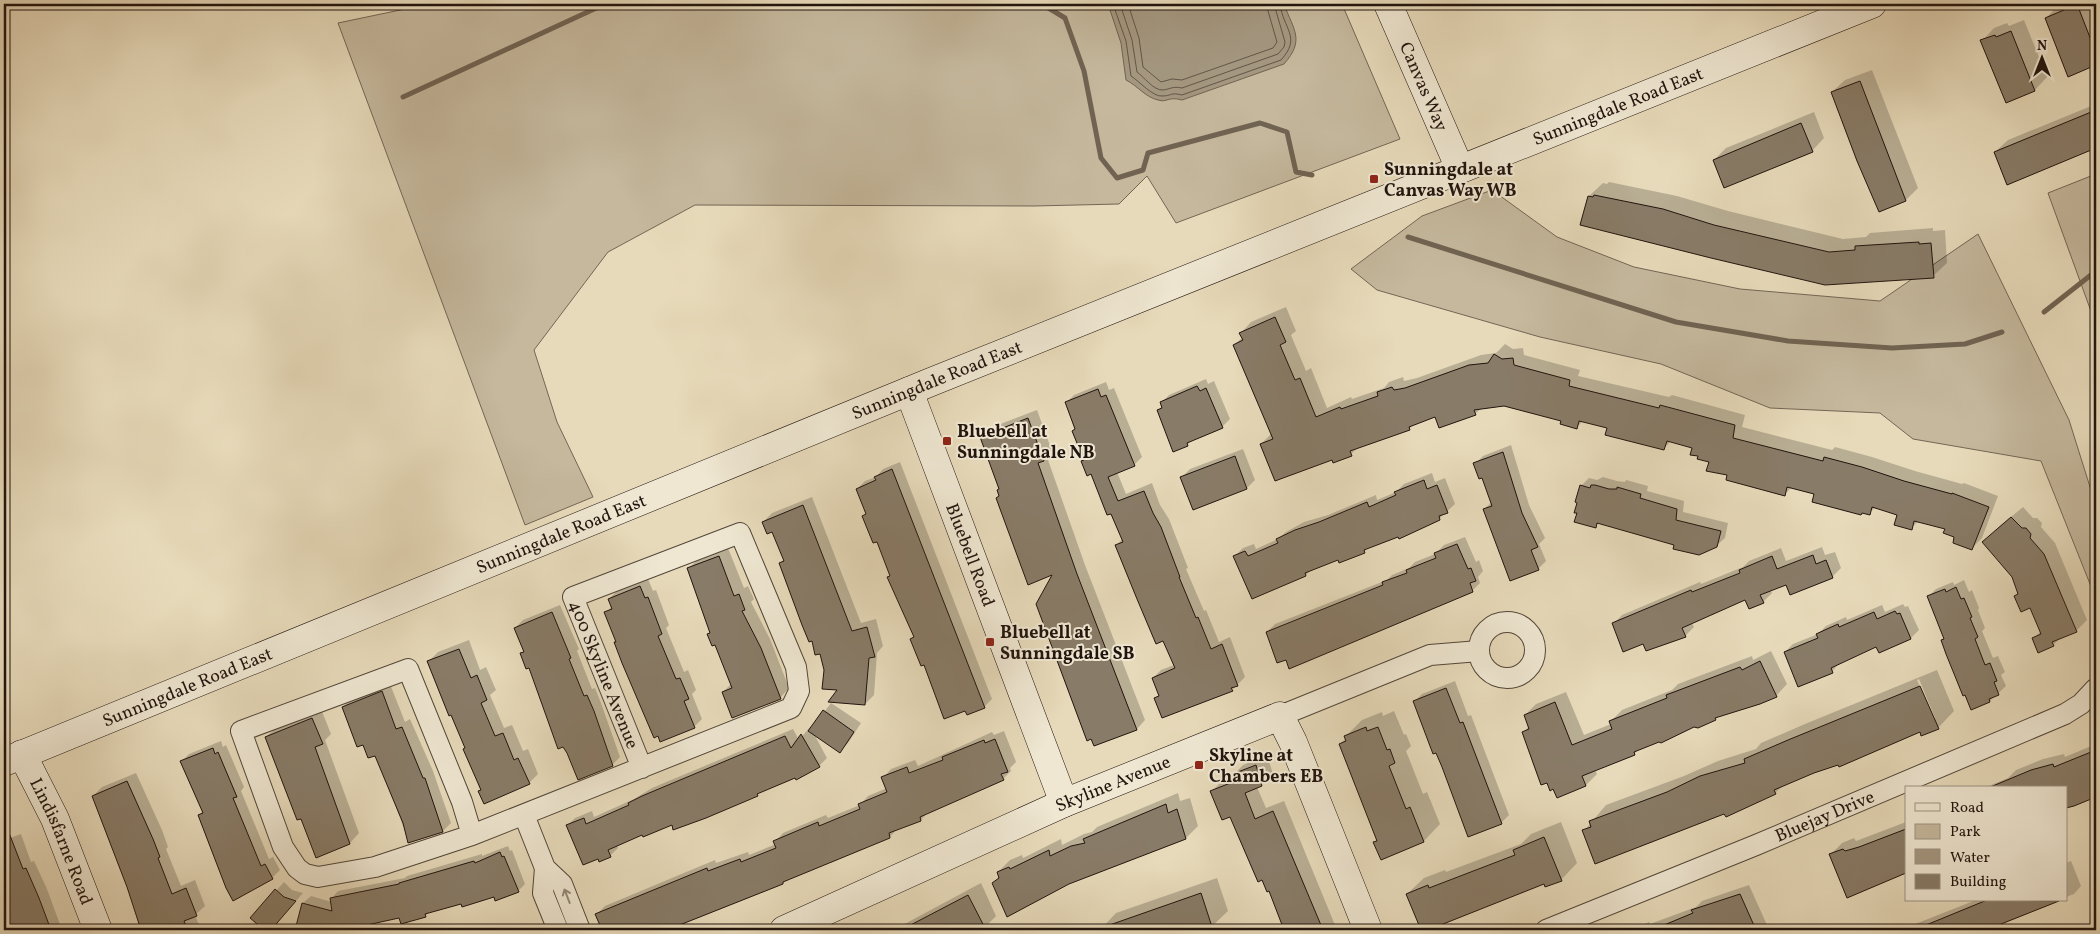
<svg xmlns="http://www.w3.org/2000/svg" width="2100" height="934" viewBox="0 0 2100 934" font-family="Vollkorn,serif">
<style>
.green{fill:#c5b89d;stroke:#736656}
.water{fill:#a49780;stroke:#706352}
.shadow{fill:#0003;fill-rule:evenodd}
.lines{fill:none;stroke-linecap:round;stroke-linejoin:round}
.shore{stroke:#625647;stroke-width:1}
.stream{stroke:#706352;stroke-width:5}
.building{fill:#887b67;stroke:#21140e}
.street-casing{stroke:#524639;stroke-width:22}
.secondary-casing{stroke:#21140e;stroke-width:29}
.street{stroke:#efe7d2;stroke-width:20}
.secondary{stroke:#efe7d2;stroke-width:28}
.oneway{stroke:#92887a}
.poi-dot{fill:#8f2418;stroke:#efe7d2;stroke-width:2}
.labels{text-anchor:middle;stroke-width:4;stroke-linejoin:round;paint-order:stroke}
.street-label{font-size:18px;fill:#21140e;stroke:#efe7d2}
.poi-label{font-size:18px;font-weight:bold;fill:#21140e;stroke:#efe7d2;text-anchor:start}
</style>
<rect width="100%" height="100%" fill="#e7daba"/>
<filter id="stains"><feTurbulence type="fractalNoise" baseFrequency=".004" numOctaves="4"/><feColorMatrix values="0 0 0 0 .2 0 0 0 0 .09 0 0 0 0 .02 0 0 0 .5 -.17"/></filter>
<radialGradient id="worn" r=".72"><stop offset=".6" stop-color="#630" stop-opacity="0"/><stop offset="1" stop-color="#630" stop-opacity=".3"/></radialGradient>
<!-- green -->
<g class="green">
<polygon points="429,4 1342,4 1400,139 1176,223 1147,176 1119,204 1034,206 695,205 608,252 534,350 557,422 593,497 525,525 338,23"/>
<polygon points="2096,174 2096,325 2048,193"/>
<polygon points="1492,190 1557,237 1634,267 1740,289 1880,301 1978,234 2069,420 2096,506 2096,599 2041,461 1913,439 1880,413 1770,408 1661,364 1540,337 1377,290 1351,269 1422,216"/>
</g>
<!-- water -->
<path class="water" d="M1108,4H1284C1294,31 1305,40 1284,64L1182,100C1168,96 1167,103 1158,100C1145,97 1138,86 1126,80L1121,43Z"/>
<!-- shadow -->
<g class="shadow">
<polygon points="2063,4 2093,4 2096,11 2096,64 2069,75 2046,18 2058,6"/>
<polygon points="2024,20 2047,77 2035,90 2006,101 1982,41 1994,28 2007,23 2009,26"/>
<polygon points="1872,70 1918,188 1906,200 1832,92 1845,80"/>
<polygon points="2096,104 2096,148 2008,183 1995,152 2008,140"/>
<polygon points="1814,112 1824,138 1812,151 1714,160 1726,148"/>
<polygon points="1609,182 1677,196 1728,211 1843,239 1866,237 1870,233 1933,228 1933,231 1945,230 1947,263 1933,276 1589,196 1603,183 1607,184"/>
<polygon points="1286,307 1296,331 1291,335 1306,371 1311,368 1327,408 1351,397 1352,399 1384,388 1389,382 1403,377 1404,381 1417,378 1481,355 1496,353 1505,344 1513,349 1523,348 1524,355 1580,370 1578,376 1669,397 1672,395 1745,415 1742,427 1832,450 1835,447 1872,457 1915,471 1962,484 1964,483 1998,496 1982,538 1972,548 1947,528 1919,521 1911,528 1899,514 1876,507 1869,513 1816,493 1792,487 1785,494 1729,474 1699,455 1693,447 1671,441 1664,448 1608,427 1584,420 1577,427 1563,420 1504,404 1482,408 1475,414 1436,416 1415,423 1409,429 1359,447 1351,454 1333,458 1261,444 1272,433 1234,345 1243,337 1241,333 1251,322"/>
<polygon points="1206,379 1208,384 1214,381 1230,419 1222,427 1193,439 1187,445 1158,410 1163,406 1161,403 1169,395"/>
<polygon points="1106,382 1109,390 1114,388 1142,457 1134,465 1117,472 1126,494 1152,483 1160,505 1169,519 1188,568 1186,569 1204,611 1206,610 1219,642 1230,637 1245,677 1232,690 1156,698 1160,694 1153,678 1161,670 1174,665 1164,639 1117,545 1123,538 1092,473 1082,461 1085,458 1066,403 1074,395"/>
<polygon points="1037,410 1052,451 1047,457 1085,565 1145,720 1137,729 1055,573 1000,495 1000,489 981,437 990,428"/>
<polygon points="1511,445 1529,505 1545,538 1539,544 1546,561 1538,569 1484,509 1492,502 1482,476 1475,464 1483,456"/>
<polygon points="1243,449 1255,480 1247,488 1182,477 1190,469"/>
<polygon points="900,462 992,699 984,707 924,663 912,639 915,636 888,577 891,575 857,489 865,481 876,477 883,469"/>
<polygon points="1432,473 1435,482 1445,478 1455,504 1439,519 1369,546 1364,552 1313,568 1306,575 1235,556 1243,548 1254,544 1256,549 1278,539 1286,532 1304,522 1328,515 1376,495 1377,500 1396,492 1404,484"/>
<polygon points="1603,477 1617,481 1625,482 1626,480 1648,486 1647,491 1684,501 1683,512 1728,523 1725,538 1716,546 1675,544 1600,522 1596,526 1581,486 1589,478 1597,480"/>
<polygon points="812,497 861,623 876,619 883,646 877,653 874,695 865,704 825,670 820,653 812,639 780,563 784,559 773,530 763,522 772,513"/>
<polygon points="2023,507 2033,518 2037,518 2042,523 2041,527 2055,543 2087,620 2076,631 2063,636 2053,645 2034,638 2041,631 2031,606 2016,596 2019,592 1994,531"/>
<polygon points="1465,537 1476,562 1479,560 1483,571 1478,577 1480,583 1472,591 1287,658 1267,632 1275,624 1387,580 1392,575 1409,568 1415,562 1435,554 1444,545"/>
<polygon points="1822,547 1825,555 1835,552 1841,568 1832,577 1787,583 1770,590 1772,593 1763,602 1746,599 1722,608 1718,612 1692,623 1694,627 1685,636 1643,642 1613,624 1622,615 1700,582 1701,584 1743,567 1749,561 1781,548 1786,561"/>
<polygon points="728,548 744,588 748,586 754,599 751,602 770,639 789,688 780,698 723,692 732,683 716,643 709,634 711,632 688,569 697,560"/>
<polygon points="648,579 653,591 656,590 669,625 666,628 684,672 688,670 696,690 692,694 702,719 694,727 617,641 606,613 612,606 609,599 617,591"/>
<polygon points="1964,580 1969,592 1972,590 1979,608 1978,610 1985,628 1982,631 1993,658 1998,656 2005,672 2001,675 2006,686 1990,701 1942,640 1945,638 1928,597 1936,589 1953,582 1954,585"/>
<polygon points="1903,604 1905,607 1908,606 1919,630 1911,638 1879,651 1877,646 1839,663 1832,672 1785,652 1793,644 1818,634 1826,626 1846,617 1847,620 1882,605 1885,612"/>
<polygon points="560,605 579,649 577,651 592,689 595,688 601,703 620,757 612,765 530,666 522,654 524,651 515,628 523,620"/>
<polygon points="469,640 480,670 486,667 496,690 490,695 504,728 512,725 523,751 528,749 538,774 529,783 485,803 465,749 466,747 429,661 438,652"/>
<polygon points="1771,651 1787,684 1776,696 1720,715 1715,719 1694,725 1640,748 1634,754 1595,770 1597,774 1586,785 1558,797 1524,732 1529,726 1525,715 1536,704 1566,692 1584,735 1611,724 1611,721 1622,710 1672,690 1678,684 1752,656 1753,660"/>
<path d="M1937,670L1954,711L1938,728L1920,731L1784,785L1775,793L1725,812L1584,831L1606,805L1684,776L1718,761L1756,749L1761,743L1805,724ZM1919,679L1935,718H1933L1917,680Z"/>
<polygon points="1455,681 1468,716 1471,715 1509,815 1501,823 1414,702 1422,694"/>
<polygon points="390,684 405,722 410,719 433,771 451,823 443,831 409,842 376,754 364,743 343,707 351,699"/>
<polygon points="831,703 861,723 848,743 840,751 813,732 827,758 819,766 763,790 757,795 642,834 617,845 618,848 610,856 567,826 575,818 592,811 594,817 634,799 652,788 793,729 799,740 810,727 811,729"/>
<polygon points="321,709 331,734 325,740 359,833 350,843 317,856 266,737 276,728"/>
<polygon points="1394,711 1404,735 1406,734 1411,746 1406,751 1423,794 1427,792 1440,824 1424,841 1381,858 1375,842 1378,839 1340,744 1346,738 1346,736 1362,720 1382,712 1383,716"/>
<polygon points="1004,731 1016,762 1010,768 1011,771 1003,779 928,812 921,820 898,828 890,837 786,880 783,883 663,930 603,930 597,914 605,906 715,860 716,863 748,852 749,855 776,844 775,842 783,833 826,815 828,818 860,805 868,796 887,788 883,778 891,769 915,760 918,766 992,732 994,735"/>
<polygon points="221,741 223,747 226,745 244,787 241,791 269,859 273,857 280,870 272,878 199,815 203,811 181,762 189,754"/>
<polygon points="2096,744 2096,796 2066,808 2066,788 1984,788 2008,778 2016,770 2043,759 2064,754 2065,757"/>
<polygon points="1267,755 1273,774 1257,787 1266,808 1284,801 1337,930 1286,930 1269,889 1231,815 1212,791 1223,780 1232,776 1243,765"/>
<polygon points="136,773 162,830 168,847 166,849 181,886 195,880 205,906 195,915 201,930 145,930 93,796 102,787"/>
<polygon points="1178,793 1180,801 1190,798 1198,826 1186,838 993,883 1000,876 998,872 1010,860 1022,855 1023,858 1061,839 1062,845 1084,834 1092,832 1097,827"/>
<polygon points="1561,822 1577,863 1561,880 1545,882 1422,930 1407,894 1424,878 1445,870 1446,872 1521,844 1531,834"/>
<polygon points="1906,822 1906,873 1848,896 1831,854 1842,843 1854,838 1856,841"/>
<polygon points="4,831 7,839 21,834 31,862 34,861 47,889 62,930 11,930 4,911"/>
<polygon points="508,846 510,851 512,850 525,884 518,891 462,903 429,912 425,916 400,917 346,930 296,930 303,903 311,896 332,902 331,899 338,891 405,878 407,876 482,854 482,856"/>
<polygon points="2071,861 2081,886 2074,894 2066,897 2066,863"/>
<polygon points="1217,878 1228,911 1208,930 1100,930 1116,913"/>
<polygon points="284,882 292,890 303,893 276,924 270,930 266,930 252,918"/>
<polygon points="981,883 996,916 984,928 979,930 885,930 898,925 899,927"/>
<polygon points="1749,885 1767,925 1762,930 1633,930 1649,922 1650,924 1696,907 1702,901"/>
<polygon points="1976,900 2058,900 1984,930 1900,930"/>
<polygon points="1086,924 1089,930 1073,930"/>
</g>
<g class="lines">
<!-- shore -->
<g class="shore">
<path d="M1113,4L1126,41L1131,76C1139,81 1153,97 1162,96C1172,96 1170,92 1182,95L1281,60C1302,37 1283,29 1280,4"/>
<path d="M1120,4L1132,40L1137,72C1143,76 1154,91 1163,90C1171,89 1172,86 1182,88L1278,54L1284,47L1285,42L1274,4"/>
<polyline points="1128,4 1139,38 1143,67 1161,82 1172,79 1182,80 1273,48 1277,42 1266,4"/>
</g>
<!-- stream -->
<g class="stream">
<polyline points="1042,4 1065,18 1084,71 1101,158 1117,178 1143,170 1148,153 1260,123 1287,132 1296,172 1312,175"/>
<polyline points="403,97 605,4"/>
<polyline points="1408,237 1676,322 1788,341 1892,348 1965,344 2002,332"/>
<polyline points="2044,312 2096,271"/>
</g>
</g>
<!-- building -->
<g class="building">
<polygon points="2062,4 2077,4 2096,53 2096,65 2068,77 2045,18 2064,10"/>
<polygon points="2011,31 2035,91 2006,103 1980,40 1995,35 1996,37"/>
<polygon points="1860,81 1906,201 1879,212 1857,161 1831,92"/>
<polygon points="2096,110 2096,148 2007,185 1994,152"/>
<polygon points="1801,123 1813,152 1724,188 1713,160"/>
<polygon points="1594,195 1663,209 1714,225 1829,252 1855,250 1855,246 1919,242 1919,244 1931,243 1934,278 1825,285 1711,258 1580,225 1588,196 1593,197"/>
<polygon points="1275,317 1286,342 1280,345 1295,380 1300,378 1316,417 1340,407 1341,409 1378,396 1377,392 1392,387 1394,390 1405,388 1469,365 1488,363 1494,354 1502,359 1513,358 1514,365 1570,380 1569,386 1659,408 1660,405 1735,425 1733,438 1823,461 1824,457 1862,467 1904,481 1952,494 1952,493 1989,507 1972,550 1953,543 1954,537 1943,533 1945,529 1914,521 1912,530 1894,525 1897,515 1872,507 1870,515 1862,513 1861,515 1812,502 1814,494 1787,487 1785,496 1726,480 1727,475 1706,471 1709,462 1697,459 1698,456 1690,455 1692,448 1667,441 1664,450 1605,435 1607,428 1579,421 1577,429 1560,424 1561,421 1504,406 1474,410 1476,415 1439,428 1435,417 1409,427 1410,430 1350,451 1352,456 1333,463 1332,460 1275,481 1260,444 1273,439 1233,345 1243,340 1239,333"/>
<polygon points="1197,386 1200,391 1206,388 1223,428 1187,443 1188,446 1173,452 1157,410 1162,408 1160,402"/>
<polygon points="1098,389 1101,397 1106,395 1135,466 1108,477 1118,501 1144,491 1153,513 1161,527 1180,577 1179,577 1196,618 1198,617 1211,649 1222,644 1238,686 1231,688 1233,691 1162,718 1154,698 1159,696 1152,678 1175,668 1163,641 1156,644 1137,599 1115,545 1123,542 1111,514 1107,515 1091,474 1087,476 1081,461 1084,460 1072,431 1075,429 1065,402"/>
<polygon points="1028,418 1044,461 1038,463 1077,574 1137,730 1094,746 1091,739 1087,741 1036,604 1052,575 1028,585 996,498 999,496 997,490 999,489 980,437"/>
<polygon points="1503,452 1522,513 1538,547 1531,550 1539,570 1510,581 1483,509 1492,506 1482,478 1479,479 1473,463"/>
<polygon points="1235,456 1247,489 1193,510 1180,477"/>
<polygon points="892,469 985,708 967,715 965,711 944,719 924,665 921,666 910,639 914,637 887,577 890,576 877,542 873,543 862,516 866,514 856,489 876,480 874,477"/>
<polygon points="1424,480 1427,489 1437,485 1448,513 1439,516 1440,520 1399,539 1398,537 1364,550 1365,553 1339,563 1338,560 1305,573 1306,576 1252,599 1233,556 1245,551 1248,556 1278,543 1276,539 1295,530 1319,522 1367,502 1369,507 1396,495 1394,492"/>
<polygon points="1580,485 1590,488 1591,485 1595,485 1609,489 1617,489 1617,487 1641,494 1640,498 1677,509 1676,520 1721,531 1717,547 1699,555 1673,549 1674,545 1597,523 1596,528 1574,522 1577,513 1574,513 1577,503 1575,502"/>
<polygon points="803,505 852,631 867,627 875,657 869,658 865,705 828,702 837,690 822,689 824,670 820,654 815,655 812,641 809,642 802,625 779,563 784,561 772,532 767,534 762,522"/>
<polygon points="2011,517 2022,528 2026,528 2031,534 2030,538 2044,554 2077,632 2052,642 2054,646 2038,653 2032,638 2041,634 2030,608 2021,612 2014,596 2018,594 2012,577 1982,542"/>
<polygon points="1457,544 1468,569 1471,568 1476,581 1470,583 1473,592 1289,669 1286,660 1277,663 1266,632 1383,585 1382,582 1407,573 1406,570 1436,558 1434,553"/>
<polygon points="1813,555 1816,564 1826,560 1833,578 1790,595 1786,585 1760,595 1764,603 1749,609 1745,600 1682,628 1686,637 1646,651 1643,644 1623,652 1612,623 1691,590 1692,592 1740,573 1739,570 1772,556 1777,569"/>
<polygon points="719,556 734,596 739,594 745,610 742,611 761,648 781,699 732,718 722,692 732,688 715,645 712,646 707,634 710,633 687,568"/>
<polygon points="640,586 645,598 648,597 662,634 658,636 676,679 680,678 689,699 684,701 695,728 660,742 658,736 654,738 622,663 614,642 616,642 604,612 612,609 608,599"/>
<polygon points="1956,587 1961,599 1964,598 1972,617 1970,618 1978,637 1975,639 1985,665 1990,663 1997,681 1994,682 1999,695 1989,699 1990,702 1971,710 1965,695 1963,696 1946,654 1941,640 1944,639 1927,596 1945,589 1946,592"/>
<polygon points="1895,611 1897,614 1900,613 1911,639 1879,653 1876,647 1831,668 1833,673 1798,687 1784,652 1818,638 1816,634 1838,624 1839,627 1874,612 1877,619"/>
<polygon points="552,612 571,658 569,659 584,696 587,695 594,711 613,766 578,780 567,753 563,747 558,749 529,668 526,669 520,653 524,652 514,628"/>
<polygon points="459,649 471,678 477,675 487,700 481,703 495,736 503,733 514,760 518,758 530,784 484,804 478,791 481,790 463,749 465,748 451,715 449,716 427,661"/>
<polygon points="1760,661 1777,697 1760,704 1715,718 1716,720 1698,728 1694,727 1661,743 1659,742 1634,752 1635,755 1582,776 1586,786 1557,798 1553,789 1550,791 1547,783 1541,785 1522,732 1529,729 1524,715 1555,702 1572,745 1612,729 1609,721 1667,698 1666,695 1740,667 1742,670"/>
<polygon points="1920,686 1939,729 1921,736 1920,732 1839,767 1838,765 1814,773 1774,790 1776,794 1726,817 1724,814 1595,864 1582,830 1591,827 1589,821 1667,792 1700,776 1745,763 1744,759 1788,740"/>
<polygon points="1446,688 1460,723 1463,722 1502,824 1468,837 1442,767 1436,753 1433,754 1413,701"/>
<polygon points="382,691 396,729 402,727 423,778 425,778 443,832 408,843 403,823 375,756 368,758 363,745 357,747 342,707"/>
<polygon points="823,710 854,732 840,753 808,731"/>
<polygon points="312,718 323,744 315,747 350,844 316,858 301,819 297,820 265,737"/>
<polygon points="1366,727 1367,731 1378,727 1387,750 1390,749 1395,763 1389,766 1406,809 1410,807 1424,842 1381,860 1373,842 1377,841 1339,744 1346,741 1344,736"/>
<polygon points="801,734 820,767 796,780 795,778 757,794 758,796 706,818 673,830 672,825 643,837 642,835 608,850 611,857 599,862 598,859 583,865 566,825 584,818 586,824 629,805 628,803 642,796 785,736 791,748"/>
<polygon points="995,739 1008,772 1001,774 1004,780 920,817 921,821 889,833 890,838 783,882 783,884 667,930 602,930 595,914 707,868 708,871 740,859 741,862 776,848 773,841 818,822 819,826 860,809 858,804 887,792 881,777 907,767 909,773 943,760 942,757 984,740 985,743"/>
<polygon points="213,748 215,754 218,752 237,797 233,798 261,866 265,864 273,879 233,901 226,888 198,815 203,813 180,761"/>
<polygon points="2096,750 2096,797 2074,806 2066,808 2066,788 1988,788 2031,770 2053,764 2054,767"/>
<polygon points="1256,765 1262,786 1245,793 1255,819 1273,811 1323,930 1301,930 1298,925 1284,930 1269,891 1267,892 1262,880 1258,882 1230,817 1222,820 1210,791 1233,782 1230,775"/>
<polygon points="127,781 153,839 160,857 158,858 172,894 186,888 197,916 184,921 188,930 141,930 127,887 92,796"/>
<polygon points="1166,804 1168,813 1177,809 1186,839 1069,884 1007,917 992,883 999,878 997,872 1009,867 1010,869 1049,850 1050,856 1071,846 1085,843 1083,839"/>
<polygon points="4,820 23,869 26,868 39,898 51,930 9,930 4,916"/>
<polygon points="1906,829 1906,873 1847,898 1829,854 1843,849 1845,851 1859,847"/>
<polygon points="1544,837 1562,881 1545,887 1544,884 1428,930 1421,930 1406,894 1428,885 1429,888 1515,855 1513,850"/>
<polygon points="500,852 502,857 504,856 519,892 495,901 494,897 462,907 461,904 425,914 426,917 401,924 399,918 358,927 358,930 295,930 302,903 332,911 330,898 399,884 399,883 474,861 475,863"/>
<polygon points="275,889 284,897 296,901 271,930 264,930 250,918"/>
<polygon points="1201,893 1213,930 1101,930 1101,928"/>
<polygon points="1740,894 1756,930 1652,930 1693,913 1691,910"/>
<polygon points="968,895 986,930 901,930"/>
<polygon points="1987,900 2059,901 1986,930 1914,930"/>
</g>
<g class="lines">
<!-- street casing -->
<g class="street-casing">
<g id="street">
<circle cx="1507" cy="650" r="28"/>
<polyline points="1280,716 1430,655 1479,651"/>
<polyline points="524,815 545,868 562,884 580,930"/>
<path id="s1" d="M472,835L462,802L408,669L241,731L283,847L297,868L305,874L318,877L375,867L472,835L791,708L799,691L796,667L740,533L573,597L642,768"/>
<polyline points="545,868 543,893 558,930"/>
<path id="s2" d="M1546,930L1756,845L2065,714L2081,704L2095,689"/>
</g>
</g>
<!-- secondary casing -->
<g class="secondary-casing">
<g id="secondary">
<path id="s3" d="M1388,4L1460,169"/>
<path id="s4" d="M909,391L1064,803"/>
<path id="s5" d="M22,754L55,819L98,930"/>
<path id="s6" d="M4,762L931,382L1872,4"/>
<path id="s7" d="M784,930L1064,803L1280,716L1293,742L1368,930"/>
</g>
</g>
<!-- street -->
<use href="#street" class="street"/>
<!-- secondary -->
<use href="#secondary" class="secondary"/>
</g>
<!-- one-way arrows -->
<defs><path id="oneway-shaft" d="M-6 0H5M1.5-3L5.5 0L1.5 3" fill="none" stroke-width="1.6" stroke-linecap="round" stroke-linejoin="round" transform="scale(1.25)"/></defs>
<use class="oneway" href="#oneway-shaft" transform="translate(567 896) rotate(-111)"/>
<!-- markers -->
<g class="poi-dot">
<rect x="1369" y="174" width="10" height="10" rx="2.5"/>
<rect x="942" y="436" width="10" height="10" rx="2.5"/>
<rect x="985" y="637" width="10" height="10" rx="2.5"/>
<rect x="1194" y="760" width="10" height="10" rx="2.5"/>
</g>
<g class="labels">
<!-- street labels -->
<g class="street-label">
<text dy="6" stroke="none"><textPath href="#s3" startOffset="90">Canvas Way</textPath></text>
<text dy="6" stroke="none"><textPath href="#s6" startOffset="1742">Sunningdale Road East</textPath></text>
<text dy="6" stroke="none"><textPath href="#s6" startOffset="1008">Sunningdale Road East</textPath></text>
<text dy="6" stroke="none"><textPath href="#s6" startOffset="602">Sunningdale Road East</textPath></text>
<text dy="6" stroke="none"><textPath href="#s4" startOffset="175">Bluebell Road</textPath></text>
<text dy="6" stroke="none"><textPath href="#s1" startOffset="1482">400 Skyline Avenue</textPath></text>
<text dy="6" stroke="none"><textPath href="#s6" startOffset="198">Sunningdale Road East</textPath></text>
<text dy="6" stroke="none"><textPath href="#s7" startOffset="360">Skyline Avenue</textPath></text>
<text dy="6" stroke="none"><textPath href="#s2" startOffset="301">Bluejay Drive</textPath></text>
<text dy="6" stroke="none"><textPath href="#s5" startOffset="96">Lindisfarne Road</textPath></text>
</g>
<!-- poi labels -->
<g class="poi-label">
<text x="1384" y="175">Sunningdale at<tspan x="1384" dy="21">Canvas Way WB</tspan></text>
<text x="957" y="437">Bluebell at<tspan x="957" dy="21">Sunningdale NB</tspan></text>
<text x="1000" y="638">Bluebell at<tspan x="1000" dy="21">Sunningdale SB</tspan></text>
<text x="1209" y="761">Skyline at<tspan x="1209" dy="21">Chambers EB</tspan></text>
</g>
</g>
<!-- margin -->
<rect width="2100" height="934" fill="none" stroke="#e7daba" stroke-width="20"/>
<rect x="5" y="5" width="2090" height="924" fill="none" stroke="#21140e" stroke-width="2.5"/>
<rect x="10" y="10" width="2080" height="914" fill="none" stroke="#21140e"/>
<!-- legend -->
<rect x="1905" y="786" width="162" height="115" fill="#efe7d2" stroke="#9d9384"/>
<rect x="1915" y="803" width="25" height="8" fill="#efe7d2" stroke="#9d9384"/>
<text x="1950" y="812" font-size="15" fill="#21140e">Road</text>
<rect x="1915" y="824" width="25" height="15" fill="#c5b89d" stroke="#9d9384"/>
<text x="1950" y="836" font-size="15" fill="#21140e">Park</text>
<rect x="1915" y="849" width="25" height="15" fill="#a49780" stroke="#9d9384"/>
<text x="1950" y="862" font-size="15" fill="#21140e">Water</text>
<rect x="1915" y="874" width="25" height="15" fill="#887b67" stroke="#9d9384"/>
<text x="1950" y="886" font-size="15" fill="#21140e">Building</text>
<!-- north arrow -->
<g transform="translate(2042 58)" stroke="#efe7d2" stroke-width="4" paint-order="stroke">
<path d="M0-4L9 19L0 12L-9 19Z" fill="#21140e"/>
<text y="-8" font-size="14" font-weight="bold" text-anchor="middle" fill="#21140e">N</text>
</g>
<rect width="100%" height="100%" filter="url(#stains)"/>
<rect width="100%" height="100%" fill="url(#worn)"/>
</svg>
